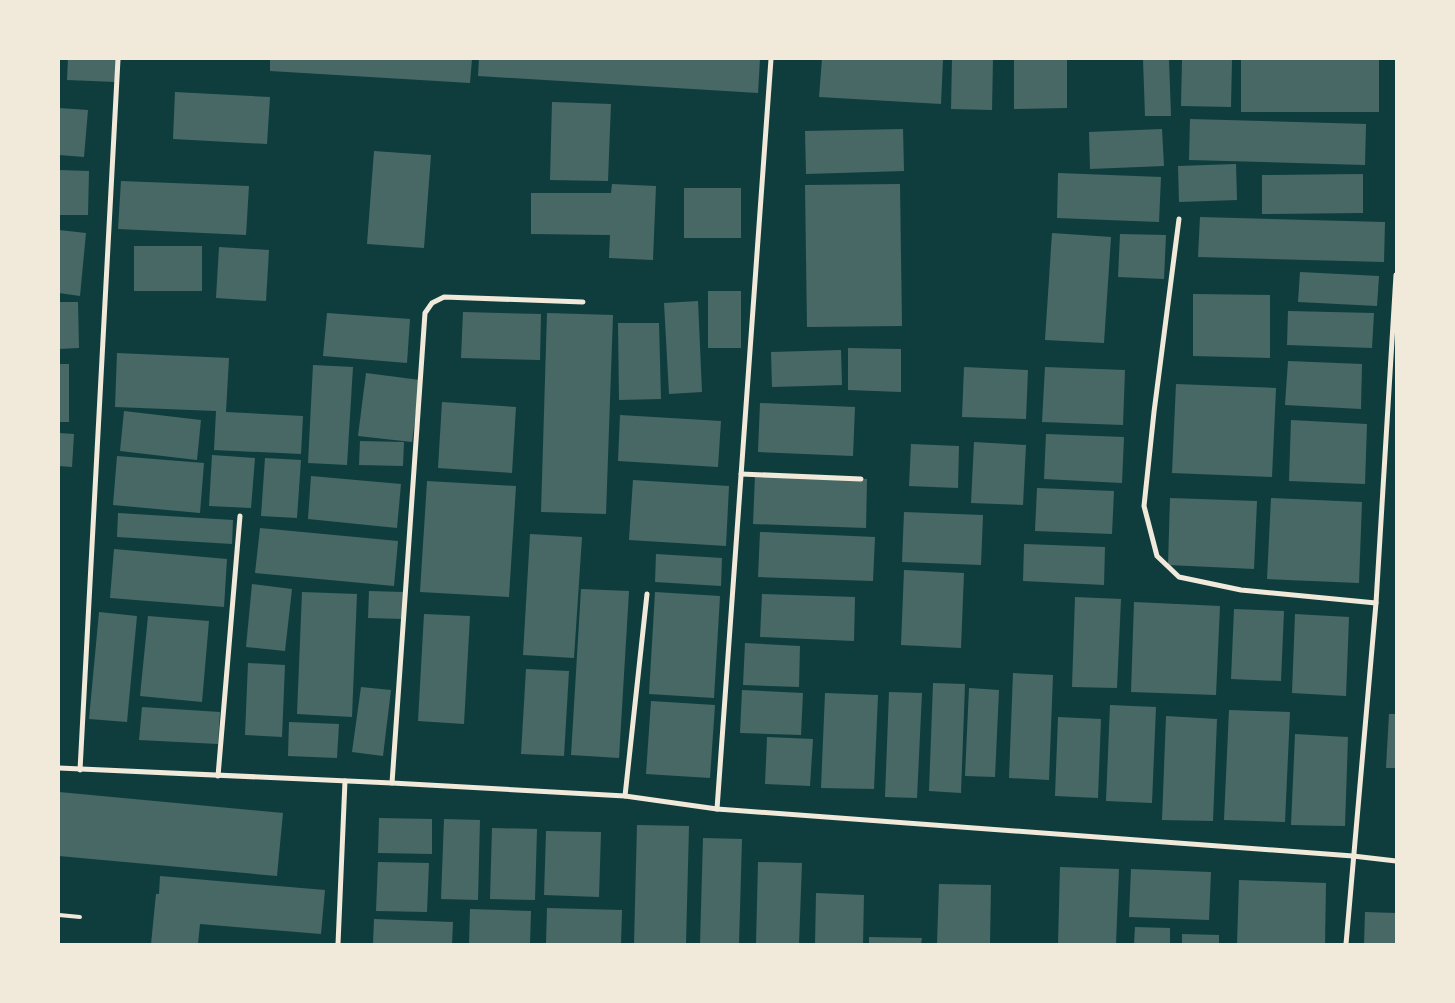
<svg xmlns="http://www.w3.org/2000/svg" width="1455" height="1003" viewBox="0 0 1455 1003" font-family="'IBM Plex Sans',sans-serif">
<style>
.building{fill:#486865}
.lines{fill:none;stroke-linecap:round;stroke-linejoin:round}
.service{stroke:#f1e9da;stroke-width:4}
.minor{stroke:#f1e9da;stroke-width:5}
</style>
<rect width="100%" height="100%" fill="#0f3d3e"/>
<!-- building -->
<g class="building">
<polygon points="68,59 117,59 116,82 67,80"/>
<polygon points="270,59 472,59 470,83 270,71"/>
<polygon points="479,59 760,59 758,93 478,76"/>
<polygon points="822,59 943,59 941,104 819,97"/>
<polygon points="952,59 993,59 992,110 951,109"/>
<polygon points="1014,59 1067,59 1067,108 1014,109"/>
<polygon points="1143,59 1169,59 1171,116 1145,116"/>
<polygon points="1182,59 1232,59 1231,107 1181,106"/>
<rect x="1241" y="59" width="138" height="53"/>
<polygon points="175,92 270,97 267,144 173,139"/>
<polygon points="552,102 611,104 608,181 550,180"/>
<polygon points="59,108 88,110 84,157 59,155"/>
<polygon points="1190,119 1366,124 1365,165 1189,160"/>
<polygon points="903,129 904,171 806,174 805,131"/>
<polygon points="1162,129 1164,166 1090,169 1089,132"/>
<polygon points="374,151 431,155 424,248 367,244"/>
<polygon points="1236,164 1237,200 1179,202 1178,166"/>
<polygon points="59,170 89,171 88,215 59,215"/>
<polygon points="1058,173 1161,177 1159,222 1057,218"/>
<polygon points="1363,174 1363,213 1262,214 1262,175"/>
<polygon points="121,181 249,186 246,235 118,229"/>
<polygon points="612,184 656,186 653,260 609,258 610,235 531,234 531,193 611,193"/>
<polygon points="900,184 902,326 807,327 805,185"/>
<rect x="684" y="188" width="57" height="50"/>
<polygon points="1200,217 1385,222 1384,262 1198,257"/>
<polygon points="59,230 86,233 80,296 59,293"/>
<polygon points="1052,233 1111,237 1104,343 1045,340"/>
<polygon points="1120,234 1166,235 1164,279 1118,277"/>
<rect x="134" y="246" width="68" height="45"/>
<polygon points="219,247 269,250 266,301 216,298"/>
<polygon points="1300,272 1379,276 1377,306 1298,302"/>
<rect x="708" y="291" width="33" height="57"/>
<polygon points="1193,294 1270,295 1270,358 1193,356"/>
<polygon points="698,301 702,392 669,394 664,303"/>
<polygon points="59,302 78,302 79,348 59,349"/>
<polygon points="1288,311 1374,313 1372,348 1287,345"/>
<polygon points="463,312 541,314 540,360 461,358"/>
<polygon points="327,313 410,319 407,363 323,356"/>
<polygon points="547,313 613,315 606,514 541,512"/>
<polygon points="618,323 659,323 661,399 619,400"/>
<polygon points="848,348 901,349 901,392 848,390"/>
<polygon points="841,350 842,385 772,387 771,352"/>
<polygon points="117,353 229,358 226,412 303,416 301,454 214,450 216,411 115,407"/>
<polygon points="1288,361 1362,364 1361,409 1285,405"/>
<rect x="59" y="364" width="10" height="58"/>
<polygon points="313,365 353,367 347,465 308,463"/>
<polygon points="964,367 1028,370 1026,419 962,417"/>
<polygon points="1045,367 1125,370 1123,425 1042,422"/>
<polygon points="366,373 420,380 412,442 358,436"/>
<polygon points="1176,384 1276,388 1272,477 1172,473"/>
<polygon points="442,402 516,407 512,473 438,468"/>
<polygon points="760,403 855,407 853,456 758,452"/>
<polygon points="124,411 201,420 197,460 120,451"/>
<polygon points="620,415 721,421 718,467 618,461"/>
<polygon points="1291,420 1367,424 1365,484 1289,481"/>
<polygon points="59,433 74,434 72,467 59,466"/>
<polygon points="1046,434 1124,437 1122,483 1044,479"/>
<polygon points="360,441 404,442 403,466 359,465"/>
<polygon points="974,442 1026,445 1023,505 971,503"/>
<polygon points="911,444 959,446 958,488 909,486"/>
<polygon points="212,455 255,458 251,508 209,506"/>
<polygon points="117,456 204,463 200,513 113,505"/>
<polygon points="265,458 301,460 297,518 261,516"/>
<polygon points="755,475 867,479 866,528 753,524"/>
<polygon points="311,476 401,484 397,528 308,519"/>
<polygon points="633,480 729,486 726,546 629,540"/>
<polygon points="427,481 516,486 509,597 420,592"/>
<polygon points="1037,488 1114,491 1112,534 1035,531"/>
<polygon points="1170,498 1257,501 1254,569 1168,565"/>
<polygon points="1271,498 1362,502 1359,583 1267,579"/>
<polygon points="904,512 983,515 981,565 902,562"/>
<polygon points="118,513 233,520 232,544 117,537"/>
<polygon points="260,528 398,541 394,586 255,573"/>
<polygon points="760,532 875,537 873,581 758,577"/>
<polygon points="530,534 582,537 574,658 523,655"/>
<polygon points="1024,544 1105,547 1104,585 1023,581"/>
<polygon points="114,549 227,559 224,607 110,598"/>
<polygon points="656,554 722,558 721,586 655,582"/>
<polygon points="904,570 964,573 961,648 901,645"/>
<polygon points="252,584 292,589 285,651 246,647"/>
<polygon points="581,589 629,591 619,758 571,755"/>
<polygon points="369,591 403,592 403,619 368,618"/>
<polygon points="302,592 357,594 352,717 297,714"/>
<polygon points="655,592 720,596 714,698 649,694"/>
<polygon points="762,594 855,597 854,641 760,637"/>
<polygon points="1075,597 1121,599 1117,688 1072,687"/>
<polygon points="1134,602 1220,606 1216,695 1131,692"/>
<polygon points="1234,609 1284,611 1281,681 1231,679"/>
<polygon points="99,612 137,616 127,722 89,719"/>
<polygon points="424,614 470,616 464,724 418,721"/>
<polygon points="1295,614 1349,617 1346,696 1292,693"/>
<polygon points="148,616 209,621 202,702 140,696"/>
<polygon points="745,643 800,646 799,687 743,685"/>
<polygon points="248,663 285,665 282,737 245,735"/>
<polygon points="526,669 569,671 564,756 521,754"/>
<polygon points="1013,673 1053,675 1049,780 1009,778"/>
<polygon points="933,683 965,684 961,793 929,791"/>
<polygon points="361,687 391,690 383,756 352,752"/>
<polygon points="969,688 999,690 995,777 965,776"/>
<polygon points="742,690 803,693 801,735 740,733"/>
<polygon points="889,692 922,693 917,798 885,797"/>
<polygon points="825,693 878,695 874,789 821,788"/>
<polygon points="651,701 715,705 710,778 646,774"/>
<polygon points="1110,705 1156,707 1152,803 1106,801"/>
<polygon points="142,707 220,712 218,744 139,740"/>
<polygon points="1229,710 1290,712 1285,822 1224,820"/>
<polygon points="1389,714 1396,714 1396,768 1386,768"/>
<polygon points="1166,716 1217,719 1213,821 1162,820"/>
<polygon points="1058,717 1101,719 1098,798 1055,796"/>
<polygon points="289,722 339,724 337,758 288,756"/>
<polygon points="1295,734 1348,737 1345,826 1291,825"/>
<polygon points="767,737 813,739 810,786 765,784"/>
<polygon points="59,792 283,813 277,876 59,856"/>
<polygon points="379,818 432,819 432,854 378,853"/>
<polygon points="444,819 480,820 478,900 441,899"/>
<polygon points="637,825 689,826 686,944 634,944"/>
<polygon points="492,828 537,829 535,900 490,899"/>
<polygon points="546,831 601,832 599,897 544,895"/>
<polygon points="703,838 742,839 739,944 700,944"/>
<polygon points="378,862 429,863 427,912 376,911"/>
<polygon points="758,862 802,863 799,944 756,944"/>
<polygon points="1060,867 1119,869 1116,944 1058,944"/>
<polygon points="1131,869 1211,872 1209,920 1129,917"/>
<polygon points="160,876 325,890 321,934 200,924 198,944 151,944 156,894 159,894"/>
<polygon points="1239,880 1326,883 1325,944 1237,944"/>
<polygon points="939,884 991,885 990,944 937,944"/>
<polygon points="816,893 864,895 863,944 815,944"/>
<polygon points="547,908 622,910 621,944 546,944"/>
<polygon points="470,909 531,911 530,944 469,944"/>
<polygon points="1365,912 1396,913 1396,944 1364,944"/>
<polygon points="374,919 453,922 452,944 373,944"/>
<polygon points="1135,927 1170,928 1170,944 1134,944"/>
<polygon points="1182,934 1219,935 1219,944 1182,944"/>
<polygon points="869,937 922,938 921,944 869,944"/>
</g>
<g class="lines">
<!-- service -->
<polyline class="service" points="59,915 80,917"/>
<!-- minor -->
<g class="minor">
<polyline points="1179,219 1154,412 1144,506 1157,556 1179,577 1241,590 1376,603"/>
<polyline points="741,474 861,479"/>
<polyline points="59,768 392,783 625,796 717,809 1353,856 1396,861"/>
<polyline points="80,770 118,59"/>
<polyline points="218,776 240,516"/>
<polyline points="392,783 425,313 432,303 444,297 583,302"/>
<polyline points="625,796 647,594"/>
<polyline points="717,809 771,59"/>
<polyline points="338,944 345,781"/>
<polyline points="1346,944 1376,603 1396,275"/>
</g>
</g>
<!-- border -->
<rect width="1455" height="1003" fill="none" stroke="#f1e9da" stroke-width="120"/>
</svg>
